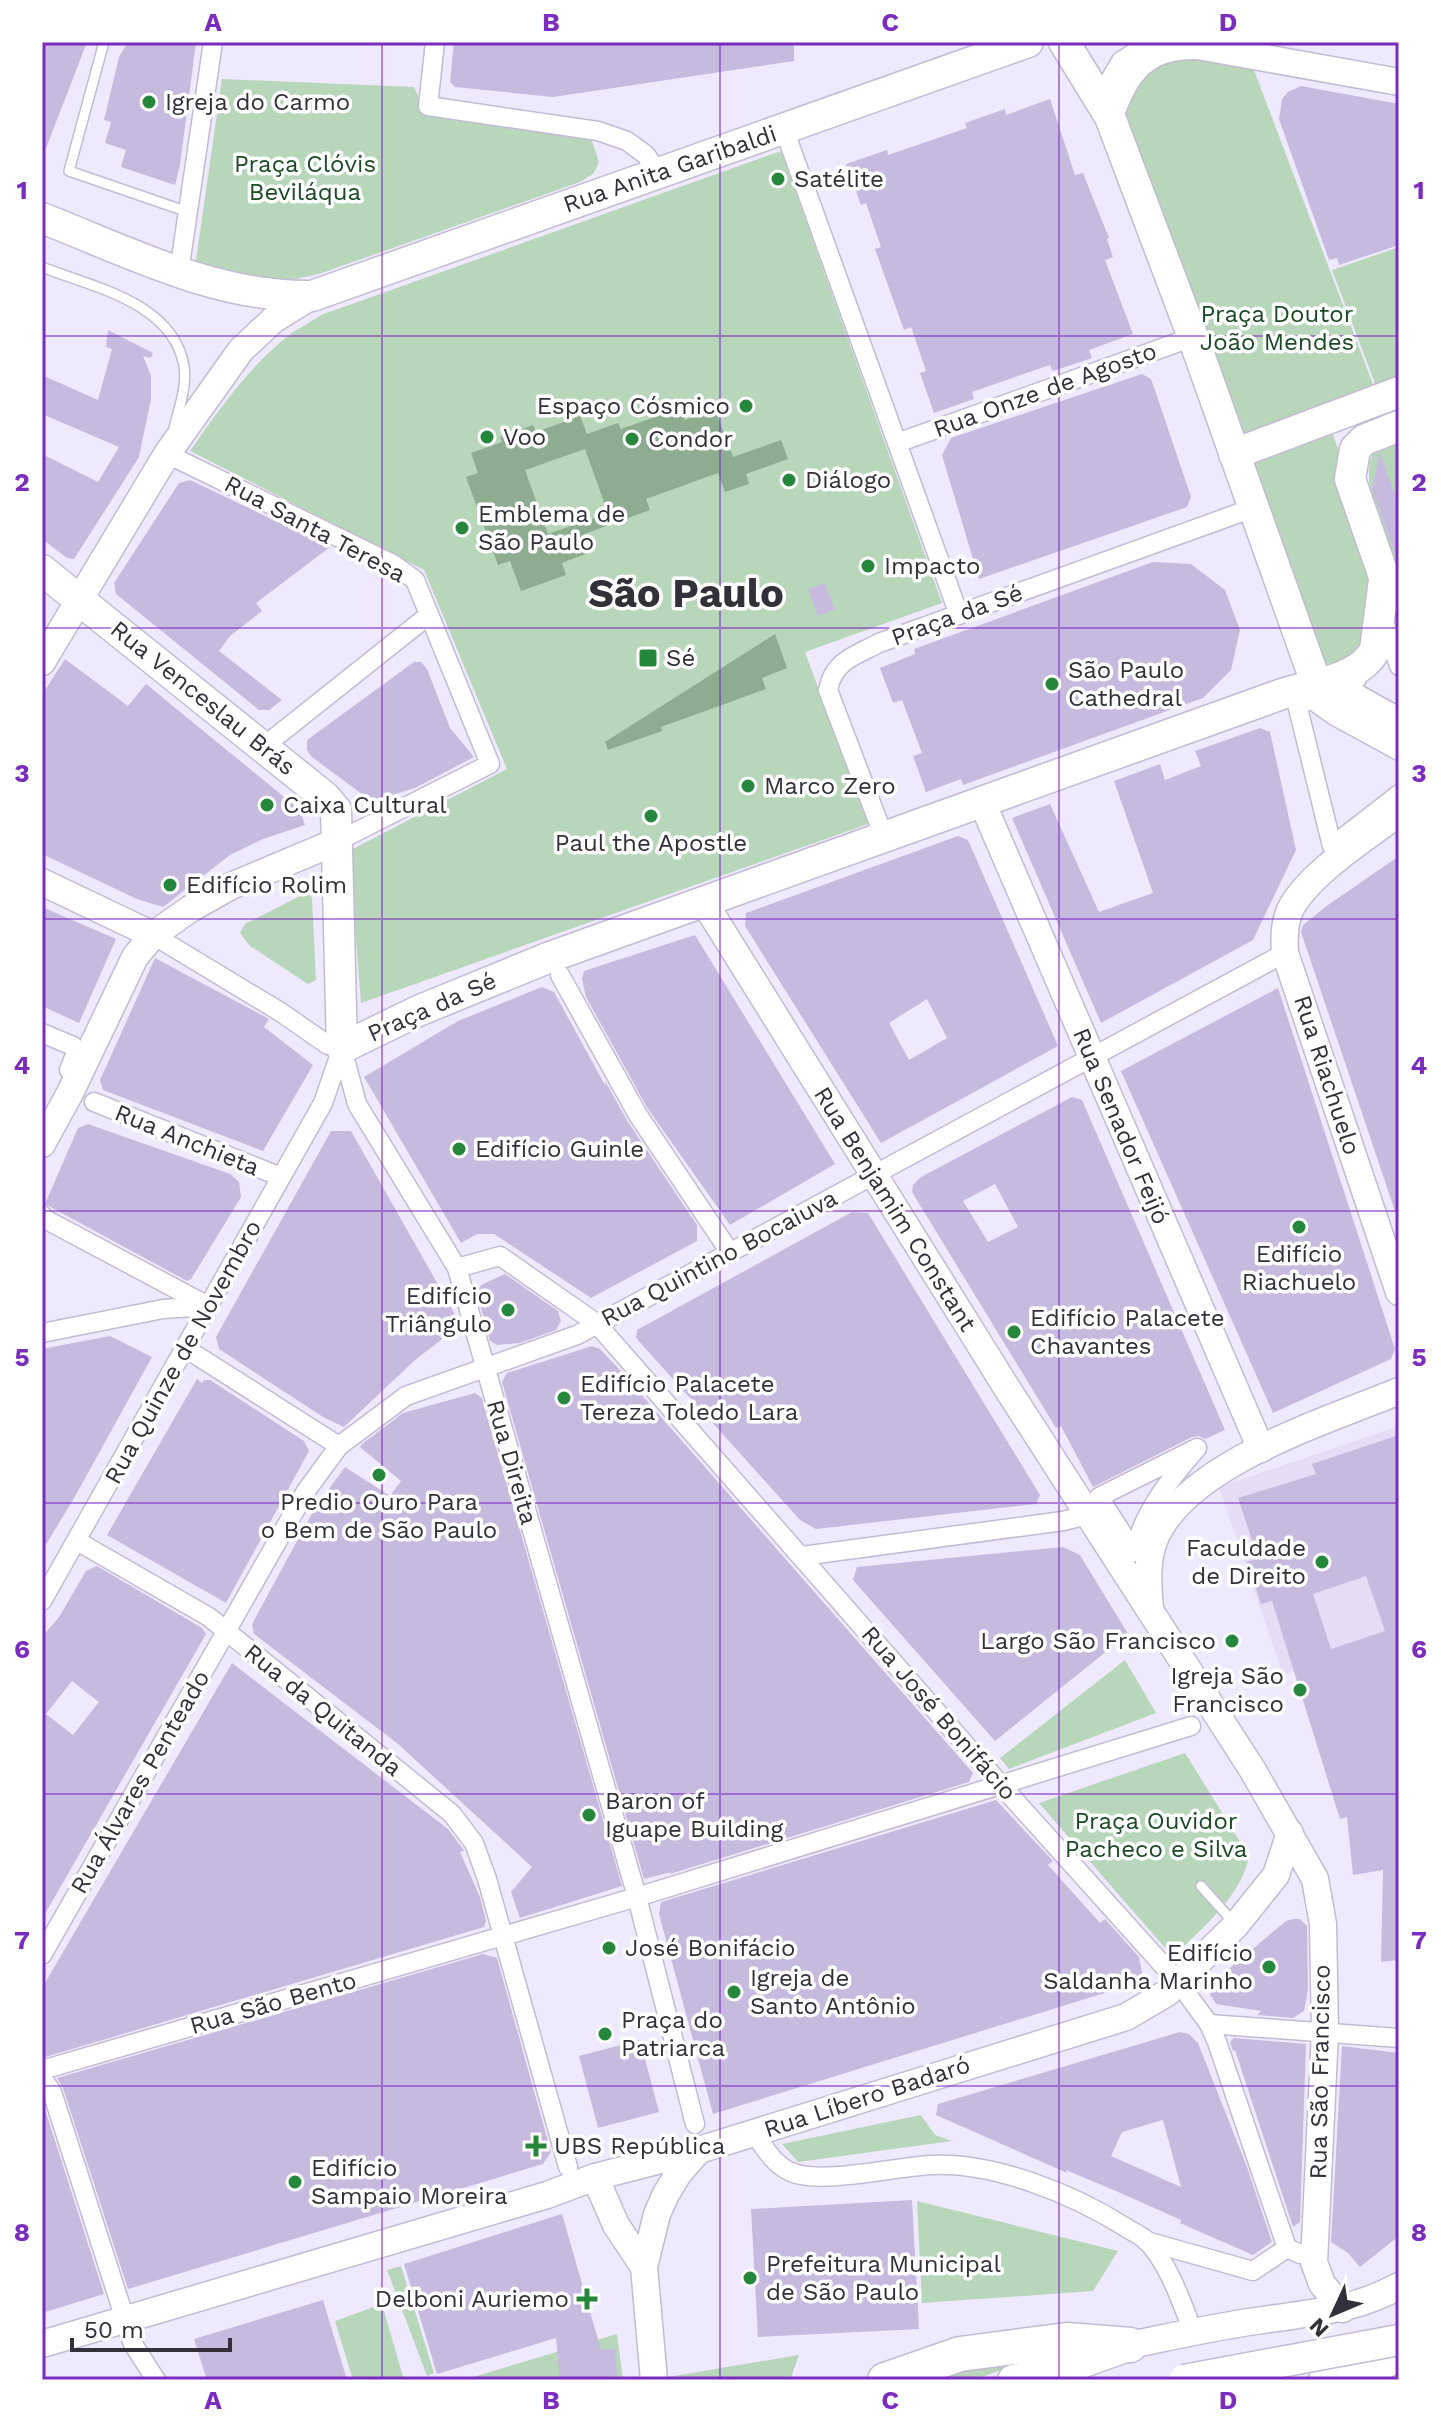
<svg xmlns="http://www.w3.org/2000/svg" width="1441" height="2422" viewBox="0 0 1441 2422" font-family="'Work Sans',sans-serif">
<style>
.built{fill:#e5dcf6}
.green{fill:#b8d6ba}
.water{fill:#8dac90;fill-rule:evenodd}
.building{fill:#c7badf;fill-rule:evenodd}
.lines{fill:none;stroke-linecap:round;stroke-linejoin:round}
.lane-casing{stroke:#c3bbd3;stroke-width:12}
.street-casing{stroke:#c3bbd3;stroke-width:21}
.secondary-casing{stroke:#c3bbd3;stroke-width:29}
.primary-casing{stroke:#c3bbd3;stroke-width:33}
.highway-casing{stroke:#c3bbd3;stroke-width:37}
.lane{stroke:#fff;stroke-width:9}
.street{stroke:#fff;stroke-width:18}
.secondary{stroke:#fff;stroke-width:26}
.primary{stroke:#fff;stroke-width:30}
.highway{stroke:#fff;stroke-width:34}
.primary-bridge-casing{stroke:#c3bbd3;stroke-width:33;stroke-linecap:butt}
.primary-bridge{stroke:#fff;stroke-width:30}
.grid{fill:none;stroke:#7b2cbf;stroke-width:2;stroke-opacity:0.55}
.poi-dot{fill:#24873b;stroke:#fff;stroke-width:3}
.labels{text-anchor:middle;stroke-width:7;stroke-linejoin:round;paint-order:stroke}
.poi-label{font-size:24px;fill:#333039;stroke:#fff;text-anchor:start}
.park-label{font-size:24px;fill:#1a4a23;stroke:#fff}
.street-label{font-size:24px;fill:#333039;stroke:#fff}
.town-label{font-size:40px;font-weight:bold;fill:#333039;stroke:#fff}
.neatline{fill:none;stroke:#7b2cbf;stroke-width:3}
.grid-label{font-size:26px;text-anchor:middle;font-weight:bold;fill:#7b2cbf}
</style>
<rect width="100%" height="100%" fill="#efe9fd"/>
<!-- built -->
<polygon class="built" points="1399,1426 1399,1636 1283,1675 1219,1487"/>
<!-- green -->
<g class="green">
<polygon points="1172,59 1194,59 1254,70 1374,387 1243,435 1125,116 1140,80"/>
<polygon points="222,79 414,87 427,116 591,138 599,162 594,173 580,182 319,274 282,282 195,267"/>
<path d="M781,151L942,603L805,652L868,824L361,1003L349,851L507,769L424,570L190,451C218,411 246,371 284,339C295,330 309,323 321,315Z"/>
<polygon points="1399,247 1399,377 1376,386 1332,270"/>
<polygon points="1332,432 1340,455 1334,481 1373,592 1367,646 1326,671 1254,462"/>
<path d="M1399,433V592C1390,562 1361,487 1371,458C1376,446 1389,439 1399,433Z"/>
<polygon points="308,892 312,898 316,980 308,984 250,946 240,933 245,924"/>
<polygon points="1125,1660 1156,1713 1009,1769 1000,1758"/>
<path d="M1185,1753L1249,1856C1241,1898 1202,1927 1173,1957L1039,1803Z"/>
<polygon points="921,2115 935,2135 952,2141 798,2162 782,2144"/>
<polygon points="917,2201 1118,2251 1093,2291 922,2303"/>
<polygon points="401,2266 434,2373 427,2376 387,2270"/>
<polygon points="382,2304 404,2380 353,2380 335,2321"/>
<polygon points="617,2334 623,2380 463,2380"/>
<polygon points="1046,2354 973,2380 914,2380"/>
<polygon points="799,2355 790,2380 650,2380"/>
</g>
<!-- water -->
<g class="water">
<path d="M680,408L685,420L715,409L733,457L781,440L788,459L746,474L749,484L725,492L718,473L646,499L650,510L582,535L588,553L562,563L566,575L521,591L510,561L498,565L466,477L478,473L471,453L502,442L500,437L533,425L536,432L580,416L587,434L618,423L621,429ZM585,449L608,513L548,534L525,470Z"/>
<polygon points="775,634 787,668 762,678 766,689 661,727 662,731 608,750 605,742"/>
</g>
<!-- building -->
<g class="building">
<polygon points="42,42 87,42 43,156 42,156"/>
<polygon points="128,42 196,42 180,165 175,185 121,167 126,150 105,143 111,122 104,120 119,57"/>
<polygon points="454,42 794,42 794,61 553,97 455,87 450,82"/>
<polygon points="1301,86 1399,104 1399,245 1339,265 1337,258 1329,260 1279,119 1282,99 1288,92"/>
<polygon points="1050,99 1075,175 1083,173 1109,238 1107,239 1113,257 1105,260 1133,334 1089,350 1092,358 1053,371 1050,365 972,392 974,399 934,413 920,373 926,371 911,327 904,330 875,249 881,247 866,203 861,205 846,164 887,150 888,155 967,128 965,123 1005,109 1006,115"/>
<polygon points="108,330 153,353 151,358 143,356 151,376 151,399 139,457 74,559 67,558 42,539 42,454 98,482 119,447 42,414 42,375 98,400 112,349 106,347"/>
<polygon points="1142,374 1151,379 1158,399 1191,497 1187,507 979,579 942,455 951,438"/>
<polygon points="1380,453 1399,506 1399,559 1397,559 1372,488"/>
<polygon points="190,480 330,547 256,603 262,611 230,636 219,651 282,700 269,710 259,710 116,594 114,583 179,483"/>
<polygon points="1153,562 1191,564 1225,590 1240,630 1231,670 1203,698 963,785 961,779 926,792 913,756 922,753 902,700 893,703 880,668 915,654 914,649"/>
<polygon points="825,583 835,609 818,616 808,589"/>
<polygon points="65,659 128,706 146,684 300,810 305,825 263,839 230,855 163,907 137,899 42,854 42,695"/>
<polygon points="414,662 421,662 427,669 450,728 474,757 415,788 379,799 366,797 312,757 307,750 307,740"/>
<polygon points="1260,728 1270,732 1296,850 1253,940 1101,1023 1012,818 1050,804 1099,912 1153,893 1114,781 1160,764 1165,780 1201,766 1195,751"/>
<path d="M958,836L968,840L1058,1046L881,1143L745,926L746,913ZM927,999L947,1038L909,1060L889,1023Z"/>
<polygon points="1399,856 1399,1213 1396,1214 1301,932 1303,925 1328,905"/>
<polygon points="42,907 116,939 79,1023 42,1006"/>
<polygon points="695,935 835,1164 730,1225 648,1109 586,997 582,979 584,971"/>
<polygon points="155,958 269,1019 264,1027 313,1065 263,1151 103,1090 100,1080"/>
<polygon points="542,987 554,992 606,1087 605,1081 628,1122 697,1225 697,1241 591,1298 494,1234 477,1234 461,1243 364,1077 458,1021"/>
<polygon points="1278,988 1395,1349 1391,1359 1273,1413 1121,1071"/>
<path d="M1072,1097L1082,1100L1225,1430L1205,1439L1199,1436L1192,1437L1093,1487L1061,1426L1056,1428L912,1192L913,1185L921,1177ZM995,1184L1018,1227L988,1242L963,1201Z"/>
<polygon points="88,1124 230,1174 239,1182 241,1197 191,1279 187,1281 45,1204 78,1128"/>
<polygon points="331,1131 351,1131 457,1318 454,1330 415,1360 344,1427 323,1417 219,1349 216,1337"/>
<polygon points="852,1212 868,1213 1040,1495 1036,1504 816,1529 800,1520 636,1338 637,1330"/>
<polygon points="505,1274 558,1311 561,1321 556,1330 520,1343 497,1345 490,1341 477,1293 481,1285"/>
<polygon points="110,1336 152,1357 73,1500 42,1551 42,1349"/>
<polygon points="592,1346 600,1349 619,1369 973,1773 969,1782 670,1874 671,1872 644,1879 502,1382 507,1373"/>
<polygon points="197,1379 202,1383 204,1380 210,1380 304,1441 309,1451 226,1603 107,1535"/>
<polygon points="475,1393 482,1398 622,1886 520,1918 511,1892 532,1867 398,1744 254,1634 252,1624 315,1508 345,1467 390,1496 401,1481 360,1447 362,1444 403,1413"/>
<path d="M1399,1435V1960L1381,1962L1383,1870L1353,1875L1347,1817L1340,1819L1272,1601L1261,1604L1247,1562L1258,1558L1238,1498L1316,1474L1312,1464ZM1366,1576L1385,1631L1331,1649L1313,1594Z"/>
<polygon points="1063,1547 1080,1555 1128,1634 995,1741 853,1580 857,1567"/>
<path d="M97,1566L202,1628L206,1634L42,1919V1637L59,1617L86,1571ZM72,1681L99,1702L73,1735L46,1714Z"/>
<polygon points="232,1663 448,1829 463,1849 464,1851 460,1852 480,1897 486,1921 484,1927 42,2058 42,1988"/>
<polygon points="996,1800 1053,1861 1048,1865 1100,1923 1105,1919 1139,1957 1142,1973 1137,1983 713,2114 659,1914 661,1902"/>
<polygon points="1293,1919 1300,1919 1307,1926 1308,1989 1304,2011 1293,2018 1257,2015 1261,2011 1216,2004 1210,1995 1214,1981 1286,1921"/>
<polygon points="483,1954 497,1958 551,2152 543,2164 128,2289 63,2088 57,2078"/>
<path d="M1180,2032L1189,2034L1198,2043L1247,2167L1272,2242L1253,2255L1180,2223L1181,2220L1116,2191L1066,2170L1067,2173L936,2115L938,2104ZM1163,2120L1181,2187L1111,2156L1122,2132Z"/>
<polygon points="1234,2038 1306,2044 1300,2222 1293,2227 1235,2050 1233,2051 1230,2042"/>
<polygon points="640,2040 659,2112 598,2128 579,2056"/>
<polygon points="1342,2046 1399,2053 1399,2236 1360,2267 1348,2253 1331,2242"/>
<polygon points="42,2100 104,2294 42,2313"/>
<polygon points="912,2200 919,2329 758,2337 751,2209"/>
<polygon points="562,2214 601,2350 615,2349 617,2376 560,2380 556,2338 437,2374 404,2264"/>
<polygon points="323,2300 347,2380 207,2380 194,2339"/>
</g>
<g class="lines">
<!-- lane casing -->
<g class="lane-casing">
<g id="lane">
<polyline points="104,42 69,171 188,212"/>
<path d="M42,267C92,287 173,302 184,366C187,387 179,408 174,428"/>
<polyline points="1201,1886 1234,1923"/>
</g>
</g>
<!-- street casing -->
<g class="street-casing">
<g id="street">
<polyline points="435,42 428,106 598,131 627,141 646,155 658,173"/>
<polyline points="1107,85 1121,61 1149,43"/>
<polyline points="784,129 959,615"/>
<polyline points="179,272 213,42"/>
<polyline points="897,443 1193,337"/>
<polyline points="167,454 393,564 415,580 490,764 338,841"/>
<polyline points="1385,642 1387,630 1399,666"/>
<polyline points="1357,679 1342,685 1399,717"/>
<polyline points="263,747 429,615"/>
<polyline points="1399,751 1333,715 1312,700 1297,704 1332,846 1399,794"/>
<path d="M884,837L828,690C834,660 855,656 879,643L1253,508"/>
<polyline points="153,935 282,1013 328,1045 342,1048"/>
<polyline points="560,975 638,1115 729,1251"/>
<polyline points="42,1033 73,1046 77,1050 69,1070"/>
<polyline points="342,1048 357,1104 457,1268 637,1897 695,2124"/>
<polyline points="94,1102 281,1177"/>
<polyline points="42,1215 43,1218 208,1306"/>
<polyline points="457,1268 500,1256 596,1323 1000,1784 1179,1983 1209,2024 1217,2042 1287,2248 1300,2254 1315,2249"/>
<polyline points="42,1333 163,1309 208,1306"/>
<polyline points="185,1348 339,1446"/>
<path d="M1197,1448C1170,1479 1144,1511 1134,1552L1099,1497Z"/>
<polyline points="77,1541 209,1617 452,1814 474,1843 487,1879 568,2167"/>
<polyline points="802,1556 1063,1521 1088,1515"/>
<polyline points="42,1601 323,1103 342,1048"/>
<polyline points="42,1955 306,1491 339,1446 406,1396 577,1335 1285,953"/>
<polyline points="1209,2024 1399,2038"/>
<polyline points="42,2070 637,1897 1191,1726"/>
<polyline points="42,2078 52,2092 133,2344 156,2380"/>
<path d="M754,2133C764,2147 774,2165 791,2172C819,2185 896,2167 930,2165C992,2161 1073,2194 1125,2227C1131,2231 1140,2235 1146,2240C1168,2262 1182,2303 1193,2332"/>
<polyline points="1146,2241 1253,2271 1287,2248"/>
</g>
</g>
<!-- secondary casing -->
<g class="secondary-casing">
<g id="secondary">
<path d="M1110,117C1125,71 1146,44 1198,46L1399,82"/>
<polyline points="42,662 167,454 241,350 273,320 312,296"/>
<polyline points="1316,683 1343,703 1399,733"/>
<polyline points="982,802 1261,1449"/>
<path d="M1399,813C1368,836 1307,875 1290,910C1284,924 1284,938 1285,953L1399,1292"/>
<polyline points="42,882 153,935"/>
<polyline points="704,902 1010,1393 1252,1769 1315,1879 1323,1924 1325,2032 1314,2262 1322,2284 1343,2309"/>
<polyline points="42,1144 70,1093 135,957 153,935 190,909 231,886 338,841"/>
<path d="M1150,1608C1148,1586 1146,1563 1154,1541C1184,1464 1327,1421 1399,1391"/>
<polyline points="595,2177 616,2225 644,2267"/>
<polyline points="42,2344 547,2195 595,2177 699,2150 1126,2017 1167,1993 1236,1925 1276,1875 1290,1833"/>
<path d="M1130,2345C1174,2336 1218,2326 1263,2320C1314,2312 1353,2311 1399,2286"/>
<polyline points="654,2380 644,2267 657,2214 666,2194 678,2174 699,2150"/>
</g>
</g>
<!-- primary casing -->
<g class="primary-casing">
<g id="primary">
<polyline points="1064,42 1110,117 1193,337 1316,683"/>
<path d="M42,218C129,252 217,298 312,296L1028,42"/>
<polyline points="1234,454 1399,392"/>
<path d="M42,570L325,797L336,810L342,1048L418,1011L550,957L1282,694C1313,684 1359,680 1375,650L1384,580"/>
<polyline points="1391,597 1350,479 1355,449 1364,440 1399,426"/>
<polyline points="1013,2380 1072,2366 1128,2346"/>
</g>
</g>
<!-- highway casing -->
<g class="highway-casing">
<g id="highway">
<polyline points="885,2380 960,2354 1067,2340 1130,2345"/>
<polyline points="1326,2380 1372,2367 1399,2354"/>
</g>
</g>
<!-- lane -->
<use href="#lane" class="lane"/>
<!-- street -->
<use href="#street" class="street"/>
<!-- secondary -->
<use href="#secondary" class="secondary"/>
<!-- primary -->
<use href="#primary" class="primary"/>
<!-- highway -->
<use href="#highway" class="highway"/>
<!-- primary-bridge casing -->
<g class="primary-bridge-casing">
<polyline id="primary-bridge" points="1184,2380 1399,2340"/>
</g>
<!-- primary-bridge -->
<use href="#primary-bridge" class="primary-bridge"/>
</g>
<!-- grid -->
<path class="grid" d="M382,42V2380M720,42V2380M1059,42V2380M42,336H1399M42,628H1399M42,919H1399M42,1211H1399M42,1503H1399M42,1794H1399M42,2086H1399"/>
<!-- markers -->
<g class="poi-dot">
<circle cx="149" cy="102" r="8"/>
<circle cx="778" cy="179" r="8"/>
<circle cx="746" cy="406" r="8"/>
<circle cx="487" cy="437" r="8"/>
<circle cx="632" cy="439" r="8"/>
<circle cx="789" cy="480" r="8"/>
<circle cx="462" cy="528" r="8"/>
<circle cx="868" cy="566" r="8"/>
<rect x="638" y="648" width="20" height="20" rx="4"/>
<circle cx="1052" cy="684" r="8"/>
<circle cx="748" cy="786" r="8"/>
<circle cx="267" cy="805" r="8"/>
<circle cx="651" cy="816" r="8"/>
<circle cx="170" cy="885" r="8"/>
<circle cx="459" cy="1149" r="8"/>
<circle cx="1299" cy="1227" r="8"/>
<circle cx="508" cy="1310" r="8"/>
<circle cx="1014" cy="1332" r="8"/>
<circle cx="564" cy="1398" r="8"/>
<circle cx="379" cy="1475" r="8"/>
<circle cx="1322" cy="1562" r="8"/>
<circle cx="1232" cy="1641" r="8"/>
<circle cx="1300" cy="1690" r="8"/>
<circle cx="589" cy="1815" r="8"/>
<circle cx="609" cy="1948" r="8"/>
<circle cx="1269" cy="1967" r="8"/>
<circle cx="734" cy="1992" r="8"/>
<circle cx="605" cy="2034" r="8"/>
<path d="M532 2134h8v8h8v8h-8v8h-8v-8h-8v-8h8z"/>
<circle cx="295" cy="2182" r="8"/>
<circle cx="750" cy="2278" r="8"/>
<path d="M583 2287h8v8h8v8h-8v8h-8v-8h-8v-8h8z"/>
</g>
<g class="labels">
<!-- poi labels -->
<g class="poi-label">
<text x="165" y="110">Igreja do Carmo</text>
<text x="794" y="187">Satélite</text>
<text x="730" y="414" text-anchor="end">Espaço Cósmico</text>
<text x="503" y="445">Voo</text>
<text x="648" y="447">Condor</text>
<text x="805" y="488">Diálogo</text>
<text x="478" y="522">Emblema de<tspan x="478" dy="28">São Paulo</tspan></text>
<text x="884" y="574">Impacto</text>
<text x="666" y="666">Sé</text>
<text x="1068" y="678">São Paulo<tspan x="1068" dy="28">Cathedral</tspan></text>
<text x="764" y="794">Marco Zero</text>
<text x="283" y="813">Caixa Cultural</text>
<text x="651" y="851" text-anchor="middle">Paul the Apostle</text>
<text x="186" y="893">Edifício Rolim</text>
<text x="475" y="1157">Edifício Guinle</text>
<text x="1299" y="1262" text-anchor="middle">Edifício<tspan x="1299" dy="28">Riachuelo</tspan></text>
<text x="492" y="1304" text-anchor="end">Edifício<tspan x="492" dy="28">Triângulo</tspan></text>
<text x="1030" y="1326">Edifício Palacete<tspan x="1030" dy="28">Chavantes</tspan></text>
<text x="580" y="1392">Edifício Palacete<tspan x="580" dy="28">Tereza Toledo Lara</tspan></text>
<text x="379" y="1510" text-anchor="middle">Predio Ouro Para<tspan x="379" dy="28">o Bem de São Paulo</tspan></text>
<text x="1306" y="1556" text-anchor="end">Faculdade<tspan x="1306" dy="28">de Direito</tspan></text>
<text x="1216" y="1649" text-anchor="end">Largo São Francisco</text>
<text x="1284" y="1684" text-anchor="end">Igreja São<tspan x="1284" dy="28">Francisco</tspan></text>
<text x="605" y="1809">Baron of<tspan x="605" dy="28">Iguape Building</tspan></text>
<text x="625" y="1956">José Bonifácio</text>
<text x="1253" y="1961" text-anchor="end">Edifício<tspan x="1253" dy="28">Saldanha Marinho</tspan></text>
<text x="750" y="1986">Igreja de<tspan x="750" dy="28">Santo Antônio</tspan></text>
<text x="621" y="2028">Praça do<tspan x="621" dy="28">Patriarca</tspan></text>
<text x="554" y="2154">UBS República</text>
<text x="311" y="2176">Edifício<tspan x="311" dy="28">Sampaio Moreira</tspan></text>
<text x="766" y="2272">Prefeitura Municipal<tspan x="766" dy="28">de São Paulo</tspan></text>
<text x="569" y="2307" text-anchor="end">Delboni Auriemo</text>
</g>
<!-- park labels -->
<g class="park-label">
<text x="305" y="172">Praça Clóvis<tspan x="305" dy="28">Beviláqua</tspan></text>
<text x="1277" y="322">Praça Doutor<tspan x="1277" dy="28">João Mendes</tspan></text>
<text x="1156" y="1829">Praça Ouvidor<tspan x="1156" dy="28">Pacheco e Silva</tspan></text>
</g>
<!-- street labels -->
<g class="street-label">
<text transform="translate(670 169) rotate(-19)" y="8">Rua Anita Garibaldi</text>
<text transform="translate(1045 390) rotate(-20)" y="8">Rua Onze de Agosto</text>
<text transform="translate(315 529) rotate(28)" y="8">Rua Santa Teresa</text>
<text transform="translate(957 615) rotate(-20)" y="8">Praça da Sé</text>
<text transform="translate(203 698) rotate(39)" y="8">Rua Venceslau Brás</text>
<text transform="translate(432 1007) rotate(-24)" y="8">Praça da Sé</text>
<text transform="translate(1327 1075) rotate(72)" y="8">Rua Riachuelo</text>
<text transform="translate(1121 1126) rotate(67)" y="8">Rua Senador Feijó</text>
<text transform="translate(187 1140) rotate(22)" y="8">Rua Anchieta</text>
<text transform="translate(895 1209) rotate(58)" y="8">Rua Benjamim Constant</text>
<text transform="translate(719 1258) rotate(-28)" y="8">Rua Quintino Bocaiuva</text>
<text transform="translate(183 1352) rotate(-61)" y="8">Rua Quinze de Novembro</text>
<text transform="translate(512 1462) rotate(74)" y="8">Rua Direita</text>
<text transform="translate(323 1710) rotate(39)" y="8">Rua da Quitanda</text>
<text transform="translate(939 1713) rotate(49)" y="8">Rua José Bonifácio</text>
<text transform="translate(140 1782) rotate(-60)" y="8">Rua Álvares Penteado</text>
<text transform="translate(273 2003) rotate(-16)" y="8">Rua São Bento</text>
<text transform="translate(1320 2072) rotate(-89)" y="8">Rua São Francisco</text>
<text transform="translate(867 2097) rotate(-18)" y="8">Rua Líbero Badaró</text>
</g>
<!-- town labels -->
<g class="town-label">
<text x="686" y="607">São Paulo</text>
</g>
</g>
<!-- border -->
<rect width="1441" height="2422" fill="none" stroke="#ffffff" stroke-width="88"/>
<!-- north arrow -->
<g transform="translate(1333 2314) rotate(226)" stroke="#ffffff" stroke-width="6" paint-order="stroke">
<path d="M0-6L14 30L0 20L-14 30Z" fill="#333039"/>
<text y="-12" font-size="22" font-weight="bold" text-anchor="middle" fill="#333039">N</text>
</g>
<!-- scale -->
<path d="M72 2338v12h158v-12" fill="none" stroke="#333039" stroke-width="4"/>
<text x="84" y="2338" font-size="24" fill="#333039" stroke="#ffffff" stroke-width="6" paint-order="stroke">50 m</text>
<rect x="44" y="44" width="1353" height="2334" class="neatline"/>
<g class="grid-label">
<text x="213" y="31">A</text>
<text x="551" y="31">B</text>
<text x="890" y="31">C</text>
<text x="1228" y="31">D</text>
<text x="22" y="199">1</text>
<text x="1419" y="199">1</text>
<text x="22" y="491">2</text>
<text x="1419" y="491">2</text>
<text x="22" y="782">3</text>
<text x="1419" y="782">3</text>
<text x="22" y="1074">4</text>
<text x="1419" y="1074">4</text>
<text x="22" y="1366">5</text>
<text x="1419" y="1366">5</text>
<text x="22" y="1658">6</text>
<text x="1419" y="1658">6</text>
<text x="22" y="1949">7</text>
<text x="1419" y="1949">7</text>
<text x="22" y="2241">8</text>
<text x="1419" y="2241">8</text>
<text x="213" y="2409">A</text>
<text x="551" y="2409">B</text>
<text x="890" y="2409">C</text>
<text x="1228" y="2409">D</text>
</g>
</svg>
